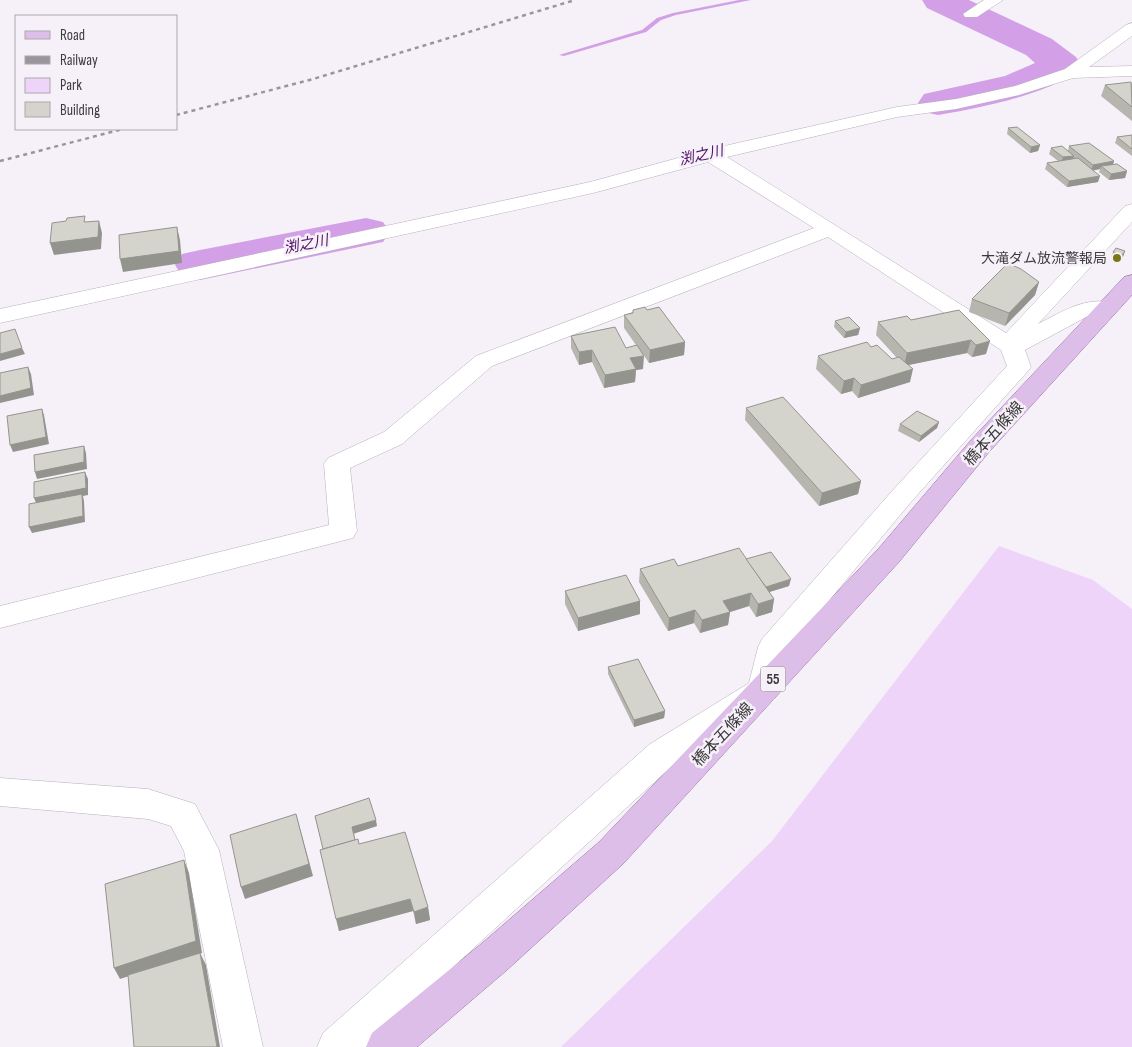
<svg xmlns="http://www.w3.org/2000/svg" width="1132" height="1047" viewBox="0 0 1132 1047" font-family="'Sofia Sans Condensed','Noto Sans JP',sans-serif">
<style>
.green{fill:#eed4f9}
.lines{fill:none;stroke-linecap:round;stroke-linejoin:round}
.stream{fill:#d3a0e8;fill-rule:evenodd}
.river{fill:#d3a0e8;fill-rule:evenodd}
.street-casing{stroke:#b5b1b8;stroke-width:1}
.primary-casing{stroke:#9573a3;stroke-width:1}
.street{fill:#fff;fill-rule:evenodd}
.primary{fill:#dcbee9;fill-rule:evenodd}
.rail{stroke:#99969b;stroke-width:2.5;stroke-dasharray:4 4;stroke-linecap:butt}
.wall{fill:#b6b6af}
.shaded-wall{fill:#94948f}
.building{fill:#d4d4cc;stroke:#94948f}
.poi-dot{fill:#7c761a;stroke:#f6f1f8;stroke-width:2}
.labels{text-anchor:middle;stroke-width:5;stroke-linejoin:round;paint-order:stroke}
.far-poi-label{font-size:14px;fill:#3c3a3d;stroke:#f6f1f8;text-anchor:end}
.far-water-label{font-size:15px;font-style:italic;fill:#531368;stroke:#f6f1f8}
.shield{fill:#f6f1f8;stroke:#747175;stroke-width:1}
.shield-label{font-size:15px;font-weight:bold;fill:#3c3a3d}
.street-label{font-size:16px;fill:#3c3a3d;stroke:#f6f1f8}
</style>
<rect width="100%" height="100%" fill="#f6f1f8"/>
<!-- green -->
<polygon class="green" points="999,546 1093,580 1132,609 1132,1047 561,1047 772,841"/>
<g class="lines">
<!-- stream -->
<polygon class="stream" points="739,0 751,0 676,15 661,20 646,32 564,56 559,55 642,30 657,18 673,13"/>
<!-- river -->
<g class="river">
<path d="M922,0H969L1052,39L1076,57L1081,65C1062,93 972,109 938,115L924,112L918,103L924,94L1005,76L1035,63L1026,55L927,8Z"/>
<polygon points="366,218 383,222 390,232 383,242 200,280 182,276 175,265 182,254 200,250"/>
</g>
<!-- street casing -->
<g class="street-casing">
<g id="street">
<polygon points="984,0 1003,0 977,17 965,17 963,14"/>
<path d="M1132,23V36L1089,67L1132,66V76L1073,78L1019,95L956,109L897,117L727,157L1006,333L1125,206L1132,204V222L1038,324C1063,311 1086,296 1115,303L1118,308L1115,313L1088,316L1025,350L1031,367L1027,372L911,502L787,651L779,690L774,699L674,764L366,1047H317L323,1033L650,744L749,683L758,647L762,639L893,490L1007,366L1001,350L828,237L492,366L402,444L350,468L357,531L353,538L0,628V606L329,525L324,464L328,458L384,432L476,356L814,228L708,162L593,193L0,323V309L590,182L711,149L897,107L956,99L1015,86L1065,69L1126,25Z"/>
<polygon points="0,778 148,789 195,804 219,850 263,1047 223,1047 184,851 171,826 148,819 0,806"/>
</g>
</g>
<!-- primary casing -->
<g class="primary-casing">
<polygon id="primary" points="1132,275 1132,295 989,452 899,562 623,864 507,970 417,1047 366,1047 372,1033 481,944 599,842 879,548 971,440 1124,277"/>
</g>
<!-- street -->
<use href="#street" class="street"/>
<!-- primary -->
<use href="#primary" class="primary"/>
<!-- rail -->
<g class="rail">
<polyline points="176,115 313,79 575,0"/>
<polyline points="0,161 123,129"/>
</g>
</g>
<!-- wall -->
<g class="wall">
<polygon points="1132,83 1132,121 1101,96 1105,85"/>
<polygon points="1008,128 1040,145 1038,151 1030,153 1007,134"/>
<polygon points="1132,135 1132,156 1115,143 1117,137"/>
<polygon points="1069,146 1114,161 1113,165 1127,171 1125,178 1109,180 1099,172 1100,169 1093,170 1098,182 1067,187 1045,169 1047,163 1058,161 1049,154 1051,148 1068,151"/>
<polygon points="1125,251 1123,257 1120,261 1111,258 1113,252"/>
<polygon points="1039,282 1035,295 1005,326 969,312 972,299"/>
<polygon points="647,310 685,342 684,355 649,363 643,354 643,369 636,370 635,382 604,388 592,362 579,365 571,348 571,336 626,348 636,345 624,328 624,315"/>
<polygon points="959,310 986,354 972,357 967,353 908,365 910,382 858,398 852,391 841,394 816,369 818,356 892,359 897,358 876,335 878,322 911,320"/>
<polygon points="835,321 860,328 858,335 844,338 834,327"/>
<polygon points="746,408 861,481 858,494 819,506 745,420"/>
<polygon points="939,422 937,428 919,442 898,431 900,424"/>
<polygon points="746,559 789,586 769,592 774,599 772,612 756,617 749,606 730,612 728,625 700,633 694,623 668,631 639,582 640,569 678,566"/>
<polygon points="565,591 640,601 640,614 578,631 565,604"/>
<polygon points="608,667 665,711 664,718 634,727 608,674"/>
<polygon points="315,816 377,826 354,833 355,840 428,907 430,920 416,924 413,911 339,931 323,849"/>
</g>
<!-- shaded-wall -->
<g class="shaded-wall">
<polygon points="1040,145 1038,151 1030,153 1031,147"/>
<polygon points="1074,156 1072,162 1061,163 1063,157"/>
<polygon points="1114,161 1112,167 1101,166 1100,169 1091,171 1093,165"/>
<polygon points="1127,171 1125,178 1109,180 1111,174"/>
<polygon points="1100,176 1098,182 1067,187 1069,181"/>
<polygon points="99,221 102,233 101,249 54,255 50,243"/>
<polygon points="177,227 180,240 182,263 123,272 120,259"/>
<polygon points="1125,251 1123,257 1120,261 1122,255"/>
<polygon points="1039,282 1035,295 1005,326 1009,313"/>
<polygon points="860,328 858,335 844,338 846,332"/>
<polygon points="971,340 967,353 904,366 907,353"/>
<polygon points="990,341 986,354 972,357 976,345"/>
<polygon points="685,342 684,355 649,363 650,350"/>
<polygon points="22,348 25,354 0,361 0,354"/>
<polygon points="592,350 592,362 579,365 579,352"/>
<polygon points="644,356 643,369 636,370 635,382 604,388 605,375 630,358"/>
<polygon points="28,367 31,374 34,395 0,403 0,396"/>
<polygon points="913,369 910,382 858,398 861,385"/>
<polygon points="854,378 852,391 841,394 844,381"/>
<polygon points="42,409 44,415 49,444 13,452 10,445"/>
<polygon points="939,422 937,428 919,442 921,436"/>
<polygon points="84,446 86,453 87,469 37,479 35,472"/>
<polygon points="85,472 88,479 88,495 83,496 84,501 85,522 32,533 29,527 37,505 34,498"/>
<polygon points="861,481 858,494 819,506 822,493"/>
<polygon points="791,579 789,586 763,594 764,588"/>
<polygon points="751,593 749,606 730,612 728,625 700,633 702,620 723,601"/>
<polygon points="774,599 772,612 756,617 758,604"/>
<polygon points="640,601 640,614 578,631 578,618"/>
<polygon points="695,610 694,623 668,631 669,618"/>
<polygon points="665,711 664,718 634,727 634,720"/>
<polygon points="296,814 313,876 245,899 241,887"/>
<polygon points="376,820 377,826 353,834 352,827"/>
<polygon points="184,860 189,873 202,953 120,979 114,968"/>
<polygon points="410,899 413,911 339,931 336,919"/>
<polygon points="428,907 430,920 416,924 414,912"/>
<polygon points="200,953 206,965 220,1047 217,1047"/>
</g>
<!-- building -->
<g class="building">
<polygon points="1131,82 1132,107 1105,85"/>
<polygon points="1017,127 1040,145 1031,147 1008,128"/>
<polygon points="1132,135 1132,149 1117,137"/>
<polygon points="1089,143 1114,161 1093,165 1069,146"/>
<polygon points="1062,146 1074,156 1063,157 1051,148"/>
<polygon points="1078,158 1100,176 1069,181 1047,163"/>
<polygon points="1117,164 1127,171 1111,174 1101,166"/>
<polygon points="85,216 84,222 99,221 98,237 50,243 52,223 66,221 67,218"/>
<polygon points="177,227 179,251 120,259 119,235"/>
<polygon points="1116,248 1125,251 1122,255 1113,252"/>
<polygon points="1012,265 1021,269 1039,282 1009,313 972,299 1005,266"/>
<polygon points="645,307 647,310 659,307 685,342 650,350 624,315 633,313 633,310"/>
<polygon points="959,310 990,341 976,345 971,340 907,353 878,322 907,316 911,320"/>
<polygon points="849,317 860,328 846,332 835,321"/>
<polygon points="615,327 626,348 637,345 644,356 630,358 636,369 605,375 592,350 579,352 571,336"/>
<polygon points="15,329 22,348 0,354 0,333"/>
<polygon points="867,342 871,347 877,345 892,359 899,357 913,369 861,385 854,378 844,381 818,356"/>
<polygon points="28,367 31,388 0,396 0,373"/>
<polygon points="783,397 861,481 822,493 746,408"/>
<polygon points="42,409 46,437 10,445 7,416"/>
<polygon points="917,411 939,422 921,436 900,424"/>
<polygon points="84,446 84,462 35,472 34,455"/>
<polygon points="85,472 86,488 34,498 34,482"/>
<polygon points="82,494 83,516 29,527 29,504"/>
<polygon points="739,548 774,599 758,604 751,593 723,601 730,612 702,620 695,610 669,618 640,569 674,559 678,566"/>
<polygon points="771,552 791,579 766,587 746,559"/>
<polygon points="626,575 640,601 578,618 565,591"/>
<polygon points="638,659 665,711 634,720 608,667"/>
<polygon points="369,798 376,820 352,827 355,840 323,849 315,816"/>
<polygon points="296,814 309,864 241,887 230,835"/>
<polygon points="405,832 428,907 414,912 410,899 336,919 320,850 358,839 359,844"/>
<polygon points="184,860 196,941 114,968 105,884"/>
<polygon points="200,953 217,1047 134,1047 128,975"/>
</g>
<!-- markers -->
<circle class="poi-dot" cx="1117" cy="258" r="5"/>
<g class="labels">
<!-- far-poi labels -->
<g class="far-poi-label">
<text x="1107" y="263">大滝ダム放流警報局</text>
</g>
<!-- far-water labels -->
<g class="far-water-label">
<text transform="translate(701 155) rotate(-13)" y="5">渕之川</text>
<text transform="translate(306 244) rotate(-11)" y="5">渕之川</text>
</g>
<!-- shield labels -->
<rect class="shield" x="760.5" y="666.5" width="25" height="25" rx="4"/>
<g class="shield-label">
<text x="773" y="684">55</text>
</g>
<!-- street labels -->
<g class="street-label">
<text transform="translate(993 433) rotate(-48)" y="6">橋本五條線</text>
<text transform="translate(722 734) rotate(-47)" y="6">橋本五條線</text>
</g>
</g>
<!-- legend -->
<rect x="15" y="15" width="162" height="115" fill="#f6f1f8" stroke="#aca8ad"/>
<rect x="25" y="31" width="25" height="8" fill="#dcbee9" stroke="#aca8ad"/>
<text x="60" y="40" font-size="15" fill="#3c3a3d">Road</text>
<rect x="25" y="56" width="25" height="8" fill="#99969b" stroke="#aca8ad"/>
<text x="60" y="65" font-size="15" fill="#3c3a3d">Railway</text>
<rect x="25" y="78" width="25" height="15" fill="#eed4f9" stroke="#aca8ad"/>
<text x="60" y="90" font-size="15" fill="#3c3a3d">Park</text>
<rect x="25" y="102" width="25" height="15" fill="#d4d4cc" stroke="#aca8ad"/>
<text x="60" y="115" font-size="15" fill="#3c3a3d">Building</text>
</svg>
